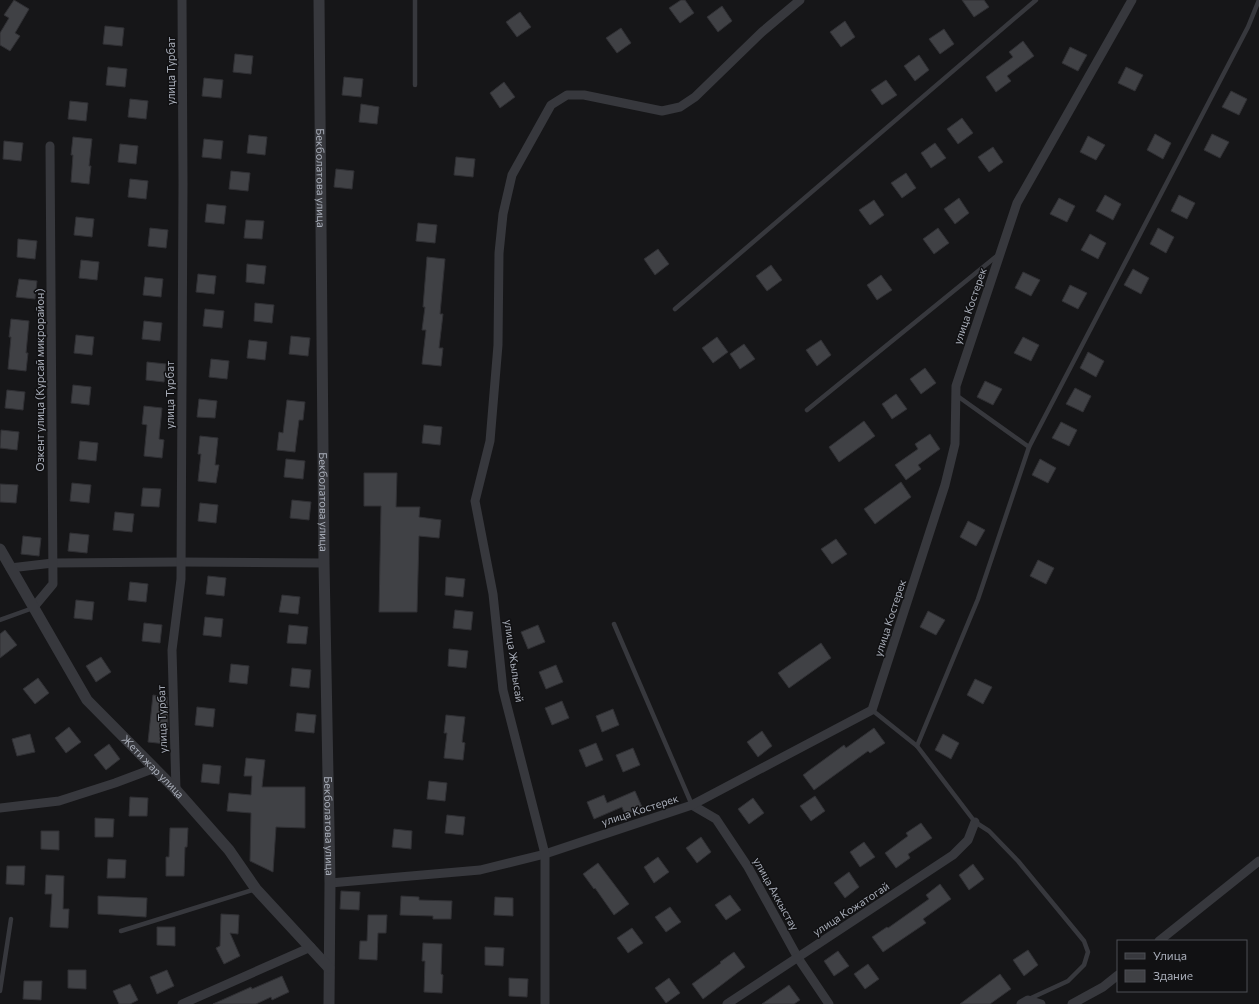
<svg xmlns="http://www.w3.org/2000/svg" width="1259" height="1004" viewBox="0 0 1259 1004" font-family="Commissioner,sans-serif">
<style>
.building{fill:#404145;stroke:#303034}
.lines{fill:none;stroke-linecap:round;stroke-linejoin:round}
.service{stroke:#37383d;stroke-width:4.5}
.minor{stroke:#37383d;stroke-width:9}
.tertiary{stroke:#37383d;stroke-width:11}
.labels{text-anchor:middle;stroke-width:3;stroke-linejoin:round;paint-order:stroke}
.street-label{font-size:11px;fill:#a8adb8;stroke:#111113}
</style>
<rect width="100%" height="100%" fill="#161618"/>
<!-- building -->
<g class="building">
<polygon points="14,0 29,9 15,33 20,36 10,51 0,45 0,33 9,18 4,15"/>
<polygon points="681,0 685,0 694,13 680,23 669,8"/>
<polygon points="962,0 984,0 989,7 974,17"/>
<polygon points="722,6 732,21 718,32 707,17"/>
<polygon points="520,12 531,27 517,37 506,22"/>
<polygon points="845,21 855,37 841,47 830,32"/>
<polygon points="105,26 124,28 122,46 103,44"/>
<polygon points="621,28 631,43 617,53 606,38"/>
<polygon points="944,29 954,44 940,54 929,39"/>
<polygon points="1023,41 1034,56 1007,76 1011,81 996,92 986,77 1013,57 1009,52"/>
<polygon points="1070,47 1087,55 1078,71 1062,63"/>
<polygon points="235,54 253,56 251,74 233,72"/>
<polygon points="919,55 929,70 915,81 904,66"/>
<polygon points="108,67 127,69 125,87 106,85"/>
<polygon points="1126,67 1143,75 1135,91 1118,83"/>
<polygon points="344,77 363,79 361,97 342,95"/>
<polygon points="204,78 223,80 221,98 202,96"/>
<polygon points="886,80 897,95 882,105 871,90"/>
<polygon points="504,82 515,97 500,108 490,93"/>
<polygon points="1231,91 1247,99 1239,115 1222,107"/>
<polygon points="130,99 148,101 146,119 128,117"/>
<polygon points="70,101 88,103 86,121 68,119"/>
<polygon points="361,104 379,107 377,124 359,122"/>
<polygon points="962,118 973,133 958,144 947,129"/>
<polygon points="1155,134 1171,143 1163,159 1147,150"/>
<polygon points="1212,134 1229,142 1220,158 1204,150"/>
<polygon points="249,135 267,137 265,155 247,153"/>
<polygon points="1088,136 1105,145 1096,160 1080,152"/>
<polygon points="73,137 92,139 89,166 91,166 89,184 71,182 73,155 71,155"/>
<polygon points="204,139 223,141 221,159 202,157"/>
<polygon points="4,141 23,143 21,161 3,159"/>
<polygon points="935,143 946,158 931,168 921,153"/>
<polygon points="120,144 138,146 136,164 118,162"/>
<polygon points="993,147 1003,162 989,172 978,157"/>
<polygon points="456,157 475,159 473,177 454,175"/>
<polygon points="336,169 354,171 352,189 334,187"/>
<polygon points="231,171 250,173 248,191 229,189"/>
<polygon points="906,173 916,188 902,198 891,183"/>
<polygon points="130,179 148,181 146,199 128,197"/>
<polygon points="1105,195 1121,204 1113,220 1096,211"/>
<polygon points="1179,195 1195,203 1187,219 1171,211"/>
<polygon points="959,198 969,213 955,224 944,209"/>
<polygon points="1059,198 1075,206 1067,222 1050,214"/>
<polygon points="874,200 884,215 870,225 859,210"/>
<polygon points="207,204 226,206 224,224 205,222"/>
<polygon points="76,217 94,219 92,237 74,235"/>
<polygon points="246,220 264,221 262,239 244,238"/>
<polygon points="418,223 437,225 435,243 416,241"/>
<polygon points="150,228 168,230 166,248 148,246"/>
<polygon points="938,228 949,243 934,254 923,239"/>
<polygon points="1158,228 1174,237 1166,253 1150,244"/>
<polygon points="1090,234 1106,243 1098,259 1081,250"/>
<polygon points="18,239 37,241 35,259 17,257"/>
<polygon points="658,249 669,264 655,275 644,259"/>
<polygon points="427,257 445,259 440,314 443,314 439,348 443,348 441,366 422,364 426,330 422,330 425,307 423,307"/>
<polygon points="81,260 99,262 97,280 79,278"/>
<polygon points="247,264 266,266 264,284 246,282"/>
<polygon points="771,265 782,280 767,291 756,276"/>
<polygon points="1133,269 1149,278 1141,294 1124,285"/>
<polygon points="1023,272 1040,280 1031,296 1015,288"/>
<polygon points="198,274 216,276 214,294 196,292"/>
<polygon points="881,275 892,290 877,300 867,285"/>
<polygon points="145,277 163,279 161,297 143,295"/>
<polygon points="19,279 37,281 35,299 16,297"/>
<polygon points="1070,285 1087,293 1078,309 1062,301"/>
<polygon points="255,303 274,305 272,323 254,321"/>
<polygon points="205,309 224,311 222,328 203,326"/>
<polygon points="11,319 29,321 26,353 28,353 26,371 8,369 11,337 9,337"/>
<polygon points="144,321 162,323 160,341 142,339"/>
<polygon points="76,335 94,337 92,355 74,353"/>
<polygon points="291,336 310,338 308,356 289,354"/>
<polygon points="717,337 728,352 713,363 702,348"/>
<polygon points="1023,337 1039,345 1031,361 1014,353"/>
<polygon points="249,340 267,342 265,360 247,358"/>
<polygon points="821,340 831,355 817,366 806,350"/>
<polygon points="744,344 755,359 740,369 730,354"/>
<polygon points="1088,352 1104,361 1096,377 1080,368"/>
<polygon points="211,359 229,361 227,379 209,377"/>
<polygon points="147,362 166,364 164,382 146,380"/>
<polygon points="925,368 936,383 921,394 910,379"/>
<polygon points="985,381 1002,389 993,405 977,397"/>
<polygon points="73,385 91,387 89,405 71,403"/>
<polygon points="1075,388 1091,396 1083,412 1066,404"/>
<polygon points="7,390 25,392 23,410 5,408"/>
<polygon points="896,394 907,409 892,419 882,404"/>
<polygon points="199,399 217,401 215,418 197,417"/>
<polygon points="287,400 305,402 303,420 299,420 295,452 277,450 279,432 283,433"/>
<polygon points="144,406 162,408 159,439 164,440 162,458 144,456 147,425 142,424"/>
<polygon points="864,421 875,436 839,462 829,447"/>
<polygon points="1061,422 1077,430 1069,446 1052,438"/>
<polygon points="424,425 442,427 440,445 422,443"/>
<polygon points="1,430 19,432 17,450 0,448"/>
<polygon points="930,434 940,449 918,465 921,469 906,480 895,465 918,449 915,444"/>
<polygon points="200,436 218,438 215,465 219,465 216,483 198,481 201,454 198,454"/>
<polygon points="80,441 98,443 96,461 78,459"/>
<polygon points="286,459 305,461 303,479 284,477"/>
<polygon points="1040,459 1056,468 1048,483 1032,475"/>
<polygon points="364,473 397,473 396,507 420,507 419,517 441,520 439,538 419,536 417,612 379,612 381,506 364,506"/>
<polygon points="901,482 911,497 875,524 864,509"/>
<polygon points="72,483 91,485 89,503 70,501"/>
<polygon points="0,484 18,485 16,503 0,502"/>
<polygon points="143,488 161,489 159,507 141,506"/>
<polygon points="292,500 311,502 309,520 290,518"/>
<polygon points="200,503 218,505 216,523 198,521"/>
<polygon points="115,512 134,514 132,532 113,530"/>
<polygon points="968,521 985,530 976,546 960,537"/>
<polygon points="70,533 89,535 87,553 68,551"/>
<polygon points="23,536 41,538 39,556 21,554"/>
<polygon points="836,539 847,554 832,564 821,549"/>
<polygon points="1038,560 1054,568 1046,584 1030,576"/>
<polygon points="208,576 226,578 224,596 206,594"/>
<polygon points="446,577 465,579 463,597 445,595"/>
<polygon points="130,582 148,584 146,602 128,600"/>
<polygon points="282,595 300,597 298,614 279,612"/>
<polygon points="76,600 94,602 92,620 74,618"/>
<polygon points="455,610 473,612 471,630 453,628"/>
<polygon points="928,611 945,620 936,635 920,627"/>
<polygon points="205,617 223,619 221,637 203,635"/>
<polygon points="144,623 162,625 160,643 142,641"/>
<polygon points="289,625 308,627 306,644 287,643"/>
<polygon points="538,625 545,642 528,649 521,632"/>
<polygon points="5,630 17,645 0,658 0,634"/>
<polygon points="821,643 831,658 789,688 778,673"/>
<polygon points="449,649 468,651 466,668 448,666"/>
<polygon points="101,657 111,672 96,682 86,666"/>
<polygon points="231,664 249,666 247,684 229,682"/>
<polygon points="556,665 563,682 546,689 539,672"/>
<polygon points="292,668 311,670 309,688 290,686"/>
<polygon points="38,678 49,693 35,704 23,689"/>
<polygon points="975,679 992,687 983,704 967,695"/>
<polygon points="153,695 167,697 168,726 166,744 148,742"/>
<polygon points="562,701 569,718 552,725 545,708"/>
<polygon points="197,707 215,709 213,727 195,725"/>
<polygon points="613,709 619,725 602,732 596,716"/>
<polygon points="297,713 316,715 314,733 295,731"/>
<polygon points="446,715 465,717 462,742 465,743 463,760 444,758 447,733 444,733"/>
<polygon points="69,727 81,742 66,753 55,738"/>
<polygon points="874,728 885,743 870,753 868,751 814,790 803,775 844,745 846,748"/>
<polygon points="762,731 772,746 758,757 747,742"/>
<polygon points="30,734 35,752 17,756 12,739"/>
<polygon points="943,734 959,743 951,759 935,750"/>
<polygon points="596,743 603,760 586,767 579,750"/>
<polygon points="109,744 120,759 106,770 94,755"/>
<polygon points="633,748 640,765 623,772 616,755"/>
<polygon points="246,758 265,760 262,787 305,787 305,828 276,827 273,872 250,861 251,813 227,811 229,793 251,795 252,776 244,776"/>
<polygon points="203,764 221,766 219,784 201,782"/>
<polygon points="429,781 447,783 445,801 427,799"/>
<polygon points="635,791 642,807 625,815 622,807 594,819 587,802 604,795 607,803"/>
<polygon points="815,796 825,811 811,821 800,806"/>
<polygon points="130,797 148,798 147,816 129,816"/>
<polygon points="753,798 764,813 749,824 738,809"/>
<polygon points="447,815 465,817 463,835 445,833"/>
<polygon points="95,818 114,819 113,837 95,837"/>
<polygon points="921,823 932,838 908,854 910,858 896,868 885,853 908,836 906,833"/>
<polygon points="170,828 188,828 187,847 185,847 184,876 166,876 166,857 169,857"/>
<polygon points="394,829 412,831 411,849 392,847"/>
<polygon points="41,831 59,831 59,850 41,849"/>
<polygon points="701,837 711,852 697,863 686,848"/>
<polygon points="864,842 875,857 860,867 850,852"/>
<polygon points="658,857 669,872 654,883 644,867"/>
<polygon points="108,859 126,860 125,878 107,878"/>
<polygon points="598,863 629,904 614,915 595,888 594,889 583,874"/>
<polygon points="973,864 984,879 969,890 959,875"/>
<polygon points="7,866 25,866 24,885 6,884"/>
<polygon points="849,872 859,887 845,898 834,883"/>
<polygon points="46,875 64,876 63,909 69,909 68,928 50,927 52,894 45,894"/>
<polygon points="940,884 951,899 923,919 926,923 883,952 872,937 887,927 888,928 929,899 926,895"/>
<polygon points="341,891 360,892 359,910 340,909"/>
<polygon points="730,895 741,910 726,920 715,905"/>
<polygon points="98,896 147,898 146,917 98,914"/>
<polygon points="401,896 419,897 419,900 452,901 451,919 433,919 433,916 400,915"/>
<polygon points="495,897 513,898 513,916 494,915"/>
<polygon points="670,907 681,922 666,932 655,917"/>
<polygon points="221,914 239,915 238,934 230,933 240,956 224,964 216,948 220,946"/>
<polygon points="368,915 387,915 386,933 378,933 377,960 359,959 360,941 367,941"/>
<polygon points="157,927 175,927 175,946 157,945"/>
<polygon points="632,928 643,943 628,953 617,938"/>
<polygon points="423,943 442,944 441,974 443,975 442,993 424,992 425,961 422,961"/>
<polygon points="485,947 504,948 503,966 485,965"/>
<polygon points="1028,950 1038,965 1024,976 1013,960"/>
<polygon points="838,951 849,966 834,976 824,961"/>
<polygon points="734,952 745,967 703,999 692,984 721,963 720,962"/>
<polygon points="868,964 879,979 865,989 854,974"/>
<polygon points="68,970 86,970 86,989 68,988"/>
<polygon points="167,970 174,986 157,994 150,977"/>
<polygon points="1000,974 1011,989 990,1004 960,1004"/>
<polygon points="282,976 289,992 272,1000 271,997 256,1004 213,1004 251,987 252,989"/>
<polygon points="509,978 528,979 527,997 509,996"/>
<polygon points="669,978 680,993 666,1003 655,988"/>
<polygon points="24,981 42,981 41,1000 23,999"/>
<polygon points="130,984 138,1000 130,1004 119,1004 113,991"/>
<polygon points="789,985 800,1000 794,1004 762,1004"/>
</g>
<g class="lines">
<!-- service -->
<g class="service">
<polyline points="415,0 415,85"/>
<polyline points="675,309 1036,0"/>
<polyline points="956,395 1029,447"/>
<polyline points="807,410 998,255"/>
<polyline points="0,620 33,608"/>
<polyline points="614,624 692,805"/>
<polyline points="872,710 917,746 978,599 1029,447 1248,27 1259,0"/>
<polyline points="917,746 975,822 989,831 1018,861 1084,941 1088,952 1084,965 1068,981 1029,999"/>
<polyline points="121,931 256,889"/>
<polyline points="0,991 11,919"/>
</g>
<!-- minor -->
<g class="minor">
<polyline points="10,568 53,563 181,562 324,563"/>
<polyline points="33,608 53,584 50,146"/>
<polyline points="176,790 172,650 181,579 183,183 182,0"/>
<polyline points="692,805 716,819 748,867 798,958 829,1004"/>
<polyline points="0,808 59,801 115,783 155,768"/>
<polyline points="330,883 480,870 545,854 692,805 872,710 945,485 955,444 956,386 1017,203 1132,0"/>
<polyline points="1159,941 1259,861"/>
<polyline points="182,1004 311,947"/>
<polyline points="545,1004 545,854 503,690 493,594 475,501 490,441 498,345 499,253 503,214 512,175 551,105 567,95 584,95 662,111 680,107 695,97 762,32 800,0"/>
<polyline points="727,1004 953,855 968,840 975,822"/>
<polyline points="1021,1004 1028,1000 1041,1004"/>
<polyline points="1072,1004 1103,987 1118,975"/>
</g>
<!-- tertiary -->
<g class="tertiary">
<path id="s1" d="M319,0L324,563L330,883L329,1004"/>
<path id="s2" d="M0,549L87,700L176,790L229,850L256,889L329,968"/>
</g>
</g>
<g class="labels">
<!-- street labels -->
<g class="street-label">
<text transform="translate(171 71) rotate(-90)" y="4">улица Турбат</text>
<text dy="4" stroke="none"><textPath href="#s1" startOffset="178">Бекболатова улица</textPath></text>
<text transform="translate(970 306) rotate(-71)" y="4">улица Костерек</text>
<text transform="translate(40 380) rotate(-90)" y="4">Озкент улица (Курсай микрорайон)</text>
<text transform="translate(170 395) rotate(-90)" y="4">улица Турбат</text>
<text dy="4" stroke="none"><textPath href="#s1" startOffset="502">Бекболатова улица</textPath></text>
<text transform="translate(890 618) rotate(-72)" y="4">улица Костерек</text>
<text transform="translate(514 661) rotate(82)" y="4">улица Жылысай</text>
<text transform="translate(162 719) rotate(-92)" y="4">улица Турбат</text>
<text dy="4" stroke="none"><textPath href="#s2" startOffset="268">Жети жар улица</textPath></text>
<text transform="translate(640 810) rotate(-18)" y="4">улица Костерек</text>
<text dy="4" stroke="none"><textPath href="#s1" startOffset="826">Бекболатова улица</textPath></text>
<text transform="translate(776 894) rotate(61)" y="4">улица Аккыстау</text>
<text transform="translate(851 909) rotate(-33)" y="4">улица Кожатогай</text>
</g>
</g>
<!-- legend -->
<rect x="1117" y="940" width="130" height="52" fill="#111113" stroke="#4d4f55"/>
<rect x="1125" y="953" width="20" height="6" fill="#37383d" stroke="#4d4f55"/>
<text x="1153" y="960" font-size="12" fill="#a8adb8">Улица</text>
<rect x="1125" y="970" width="20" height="12" fill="#404145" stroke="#4d4f55"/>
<text x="1153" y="980" font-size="12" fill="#a8adb8">Здание</text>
</svg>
